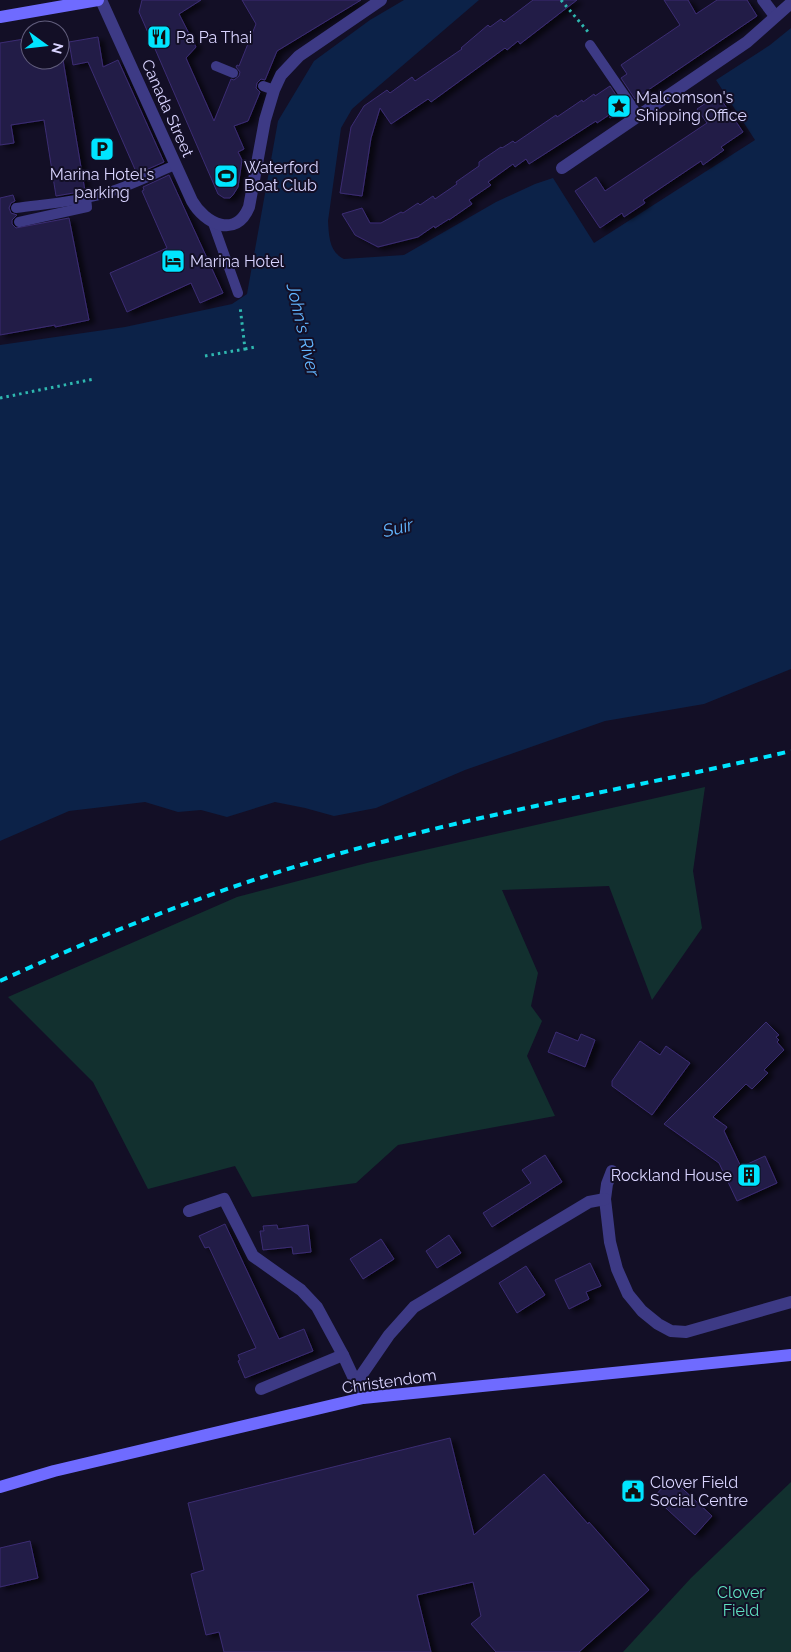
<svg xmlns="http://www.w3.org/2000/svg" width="791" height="1652" viewBox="0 0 791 1652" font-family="Raleway,sans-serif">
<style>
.green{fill:#12302f}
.water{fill:#0c2248}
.building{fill:#241b47;stroke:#3b2d73;filter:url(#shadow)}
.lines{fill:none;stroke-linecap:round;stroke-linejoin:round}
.path{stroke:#2fb8b0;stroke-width:3;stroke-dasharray:2.5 4;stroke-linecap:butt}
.lane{stroke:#3d3a85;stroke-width:10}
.street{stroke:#3d3a85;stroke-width:12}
.secondary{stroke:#6f6bff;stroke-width:12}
.rail{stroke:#00e5ff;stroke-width:4;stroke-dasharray:8 6;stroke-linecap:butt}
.labels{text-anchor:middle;stroke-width:4;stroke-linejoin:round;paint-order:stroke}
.poi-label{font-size:16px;fill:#d9d4ff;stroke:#130f26;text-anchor:start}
.street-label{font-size:16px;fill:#d9d4ff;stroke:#130f26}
.park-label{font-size:16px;fill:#5fe0c0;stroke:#130f26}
.water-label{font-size:18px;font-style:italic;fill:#62b6ff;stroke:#130f26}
</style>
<defs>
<filter id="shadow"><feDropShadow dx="5.5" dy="3" stdDeviation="2.5" flood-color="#0009"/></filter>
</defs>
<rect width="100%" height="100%" fill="#130f26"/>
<!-- green -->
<g class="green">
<polygon points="705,787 693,871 702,928 652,1000 609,886 502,890 538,973 531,1006 542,1021 527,1056 555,1116 398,1145 356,1183 252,1197 235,1166 148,1189 93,1082 8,997 237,897 367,863"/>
<polygon points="791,1482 791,1652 623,1652 691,1578"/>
</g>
<!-- water -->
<path class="water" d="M404,0H479L360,102L352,109L341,128L328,221C329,236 329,252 344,259L404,255L496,202L535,184L553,178L594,243L755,140L716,80L770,45L791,28V669L704,704L605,721L465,770L376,808L334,816L305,808L275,802L227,817L201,810L178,812L145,802L69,811L0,841V345L125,327L232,304L247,294L278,121L314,61L370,20Z"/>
<!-- building -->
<g class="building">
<polygon points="142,0 201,0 179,14 196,47 186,58 214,121 231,79 234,80 239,76 240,72 236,67 237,65 239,66 256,24 242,0 361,0 277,51 265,80 261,79 257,83 256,88 260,92 248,121 234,126 244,149 238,152 242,160 238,187 233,195 230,198 224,198 218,194 139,12"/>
<polygon points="533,0 577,0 520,44 518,41 507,50 505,48 431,102 428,99 391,124 380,108 371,138 362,196 340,193 351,127 364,106 387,90 390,93 412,77 415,81 462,49 461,48 488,25 490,27 501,19 504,22"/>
<polygon points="664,0 688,0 696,14 717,0 747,0 757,16 635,99 621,78 627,74 621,65 680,25"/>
<polygon points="98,37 103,67 118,60 164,162 137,174 88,62 73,65 69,42"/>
<polygon points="30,38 30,60 63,60 85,191 56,196 44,120 11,125 14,143 0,145 0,43"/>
<polygon points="610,86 624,107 621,109 622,110 610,118 609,115 597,123 596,121 529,164 526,159 515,167 513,164 488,182 491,185 469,200 472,204 449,220 449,219 435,228 434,226 418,237 378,247 355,235 342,214 362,208 370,223 381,223 401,212 403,213 418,203 420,205 433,196 435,199 457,184 456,182 479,166 479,162 501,147 502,148 513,141 515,143 556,115 557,117 582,100 583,102 594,94 595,96"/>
<polygon points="718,95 743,132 721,147 724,150 703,165 701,161 643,200 645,203 624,217 622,213 600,228 575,191 596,177 605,191 707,123 697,109"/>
<polygon points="169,175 223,293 200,303 191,283 127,312 110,273 167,248 142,191 144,190 143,187"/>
<polygon points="13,195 15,201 11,203 9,208 11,213 17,215 12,220 12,224 16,228 69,218 89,320 55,327 55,325 0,335 0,198"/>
<polygon points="766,1022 779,1035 776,1037 779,1040 777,1042 784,1050 764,1070 768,1073 752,1089 746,1084 713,1117 727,1127 724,1131 741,1167 765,1156 777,1183 737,1201 719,1163 664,1124"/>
<polygon points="556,1032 578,1041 581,1034 595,1040 585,1067 548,1052"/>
<polygon points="640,1041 660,1055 666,1046 690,1063 652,1115 612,1086 612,1081"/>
<polygon points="545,1155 562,1182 492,1227 483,1213 531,1183 522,1170"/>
<polygon points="225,1224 279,1339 304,1329 313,1351 245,1378 238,1361 240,1360 238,1355 256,1348 209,1247 205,1248 199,1236"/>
<polygon points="277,1225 278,1229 308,1225 311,1252 293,1254 292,1247 263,1250 260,1231 264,1231 263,1226"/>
<polygon points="449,1235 461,1253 437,1268 426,1251"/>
<polygon points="381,1239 394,1259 363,1279 350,1259"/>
<polygon points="590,1263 601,1286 586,1292 589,1299 569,1309 555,1280"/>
<polygon points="526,1266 545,1295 517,1313 499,1283"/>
<polygon points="450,1438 474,1535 544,1474 588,1524 589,1522 649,1590 579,1652 496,1652 471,1624 481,1616 473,1582 417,1595 431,1652 224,1652 219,1632 206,1635 191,1574 204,1570 188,1503"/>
<polygon points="671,1478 712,1516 695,1535 654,1497"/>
<polygon points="30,1541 38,1578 0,1587 0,1548"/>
</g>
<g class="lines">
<!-- path -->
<g class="path">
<polyline points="561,0 589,33"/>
<polyline points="245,349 255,347"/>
<polyline points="205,356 245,349 240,306"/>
<polyline points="0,398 94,379"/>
</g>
<!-- lane -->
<g class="lane">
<polyline points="590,45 638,115"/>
<polyline points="216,66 233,73"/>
<polyline points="263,86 274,90"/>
<path d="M16,208C45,204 75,202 103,194C128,187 151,175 175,165"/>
<polyline points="19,222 87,207 86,198"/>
<polyline points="213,223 238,293"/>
</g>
<!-- street -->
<g class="street">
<path d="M101,0L192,201C205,224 236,239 249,207L265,120L274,90L281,75L299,56L381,0"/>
<polyline points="763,0 775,16"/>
<polyline points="562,168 747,42 791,3"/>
<polyline points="612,1171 607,1184 605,1199 610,1242 617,1269 628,1294 642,1311 658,1324 671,1331 686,1332 791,1302"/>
<polyline points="189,1211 224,1199 253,1256 301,1290 317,1307 343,1355 363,1398"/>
<polyline points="356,1383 389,1335 414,1307 589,1202 605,1199"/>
<polyline points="261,1389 343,1355"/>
</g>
<!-- secondary -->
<g class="secondary">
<polyline points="0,17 98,0"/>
<polyline points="0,1487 54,1471 363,1398 791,1355"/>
</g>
<!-- rail -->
<path class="rail" d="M0,981C124,924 253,875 386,841C520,806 656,783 791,751"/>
</g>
<!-- icons -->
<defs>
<g id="restaurant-square" transform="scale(1.25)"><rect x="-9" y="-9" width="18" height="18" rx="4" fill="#00e5ff" stroke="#130f26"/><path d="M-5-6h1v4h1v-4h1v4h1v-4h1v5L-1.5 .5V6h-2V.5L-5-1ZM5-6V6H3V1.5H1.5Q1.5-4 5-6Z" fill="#111"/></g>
<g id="sight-square" transform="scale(1.25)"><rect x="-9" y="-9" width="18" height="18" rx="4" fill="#00e5ff" stroke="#130f26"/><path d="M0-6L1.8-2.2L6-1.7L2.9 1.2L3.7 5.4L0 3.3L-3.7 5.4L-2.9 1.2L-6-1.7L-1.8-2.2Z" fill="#111"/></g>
<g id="parking-square" transform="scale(1.25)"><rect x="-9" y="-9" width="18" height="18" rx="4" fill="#00e5ff" stroke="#130f26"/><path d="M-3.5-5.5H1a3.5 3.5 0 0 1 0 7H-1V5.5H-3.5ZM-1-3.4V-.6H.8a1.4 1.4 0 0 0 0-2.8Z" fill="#111"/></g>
<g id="stadium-square" transform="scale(1.25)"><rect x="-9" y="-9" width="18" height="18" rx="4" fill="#00e5ff" stroke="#130f26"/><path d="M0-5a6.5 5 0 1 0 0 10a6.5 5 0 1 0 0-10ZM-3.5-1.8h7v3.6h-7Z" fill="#111"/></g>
<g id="hotel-square" transform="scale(1.25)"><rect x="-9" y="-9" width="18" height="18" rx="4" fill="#00e5ff" stroke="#130f26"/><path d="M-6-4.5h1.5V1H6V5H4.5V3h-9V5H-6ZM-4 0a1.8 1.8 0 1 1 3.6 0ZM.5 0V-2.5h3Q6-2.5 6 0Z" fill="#111"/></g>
<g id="building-square" transform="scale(1.25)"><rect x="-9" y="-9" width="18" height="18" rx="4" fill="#00e5ff" stroke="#130f26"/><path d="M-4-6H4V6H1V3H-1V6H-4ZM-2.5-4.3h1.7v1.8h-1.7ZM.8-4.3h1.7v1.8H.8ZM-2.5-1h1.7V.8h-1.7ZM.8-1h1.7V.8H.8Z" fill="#111"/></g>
<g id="civic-square" transform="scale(1.25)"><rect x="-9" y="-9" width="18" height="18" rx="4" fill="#00e5ff" stroke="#130f26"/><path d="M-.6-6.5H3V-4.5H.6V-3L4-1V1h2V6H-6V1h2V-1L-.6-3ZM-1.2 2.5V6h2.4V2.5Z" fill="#111"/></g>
</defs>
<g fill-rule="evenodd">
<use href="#restaurant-square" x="159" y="37"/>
<use href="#sight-square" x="619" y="106"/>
<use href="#parking-square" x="102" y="149"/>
<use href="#stadium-square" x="226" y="176"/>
<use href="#hotel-square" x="173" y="261"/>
<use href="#building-square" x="749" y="1175"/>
<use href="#civic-square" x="633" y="1491"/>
</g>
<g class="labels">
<!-- poi labels -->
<g class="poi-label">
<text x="176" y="43">Pa Pa Thai</text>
<text x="636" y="103">Malcomson's<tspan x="636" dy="18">Shipping Office</tspan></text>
<text x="244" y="173">Waterford<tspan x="244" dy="18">Boat Club</tspan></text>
<text x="102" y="180" text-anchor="middle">Marina Hotel's<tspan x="102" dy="18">parking</tspan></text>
<text x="190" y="267">Marina Hotel</text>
<text x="732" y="1181" text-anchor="end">Rockland House</text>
<text x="650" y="1488">Clover Field<tspan x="650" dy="18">Social Centre</tspan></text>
</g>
<!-- street labels -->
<g class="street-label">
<text transform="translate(168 108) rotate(66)" y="6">Canada Street</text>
<text transform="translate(389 1381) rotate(-8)" y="6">Christendom</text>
</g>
<!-- park labels -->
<g class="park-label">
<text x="741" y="1598">Clover<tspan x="741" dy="18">Field</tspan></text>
</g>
<!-- water labels -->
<g class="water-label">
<text transform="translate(303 330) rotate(77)" y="6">John's River</text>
<text transform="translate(398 528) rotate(-14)" y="6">Suir</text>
</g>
</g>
<!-- north arrow -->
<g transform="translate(45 45) rotate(105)"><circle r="24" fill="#130f26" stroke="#625e7d"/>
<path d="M0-4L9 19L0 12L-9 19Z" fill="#00e5ff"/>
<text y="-8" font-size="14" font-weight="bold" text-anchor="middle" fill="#d9d4ff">N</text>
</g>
</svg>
